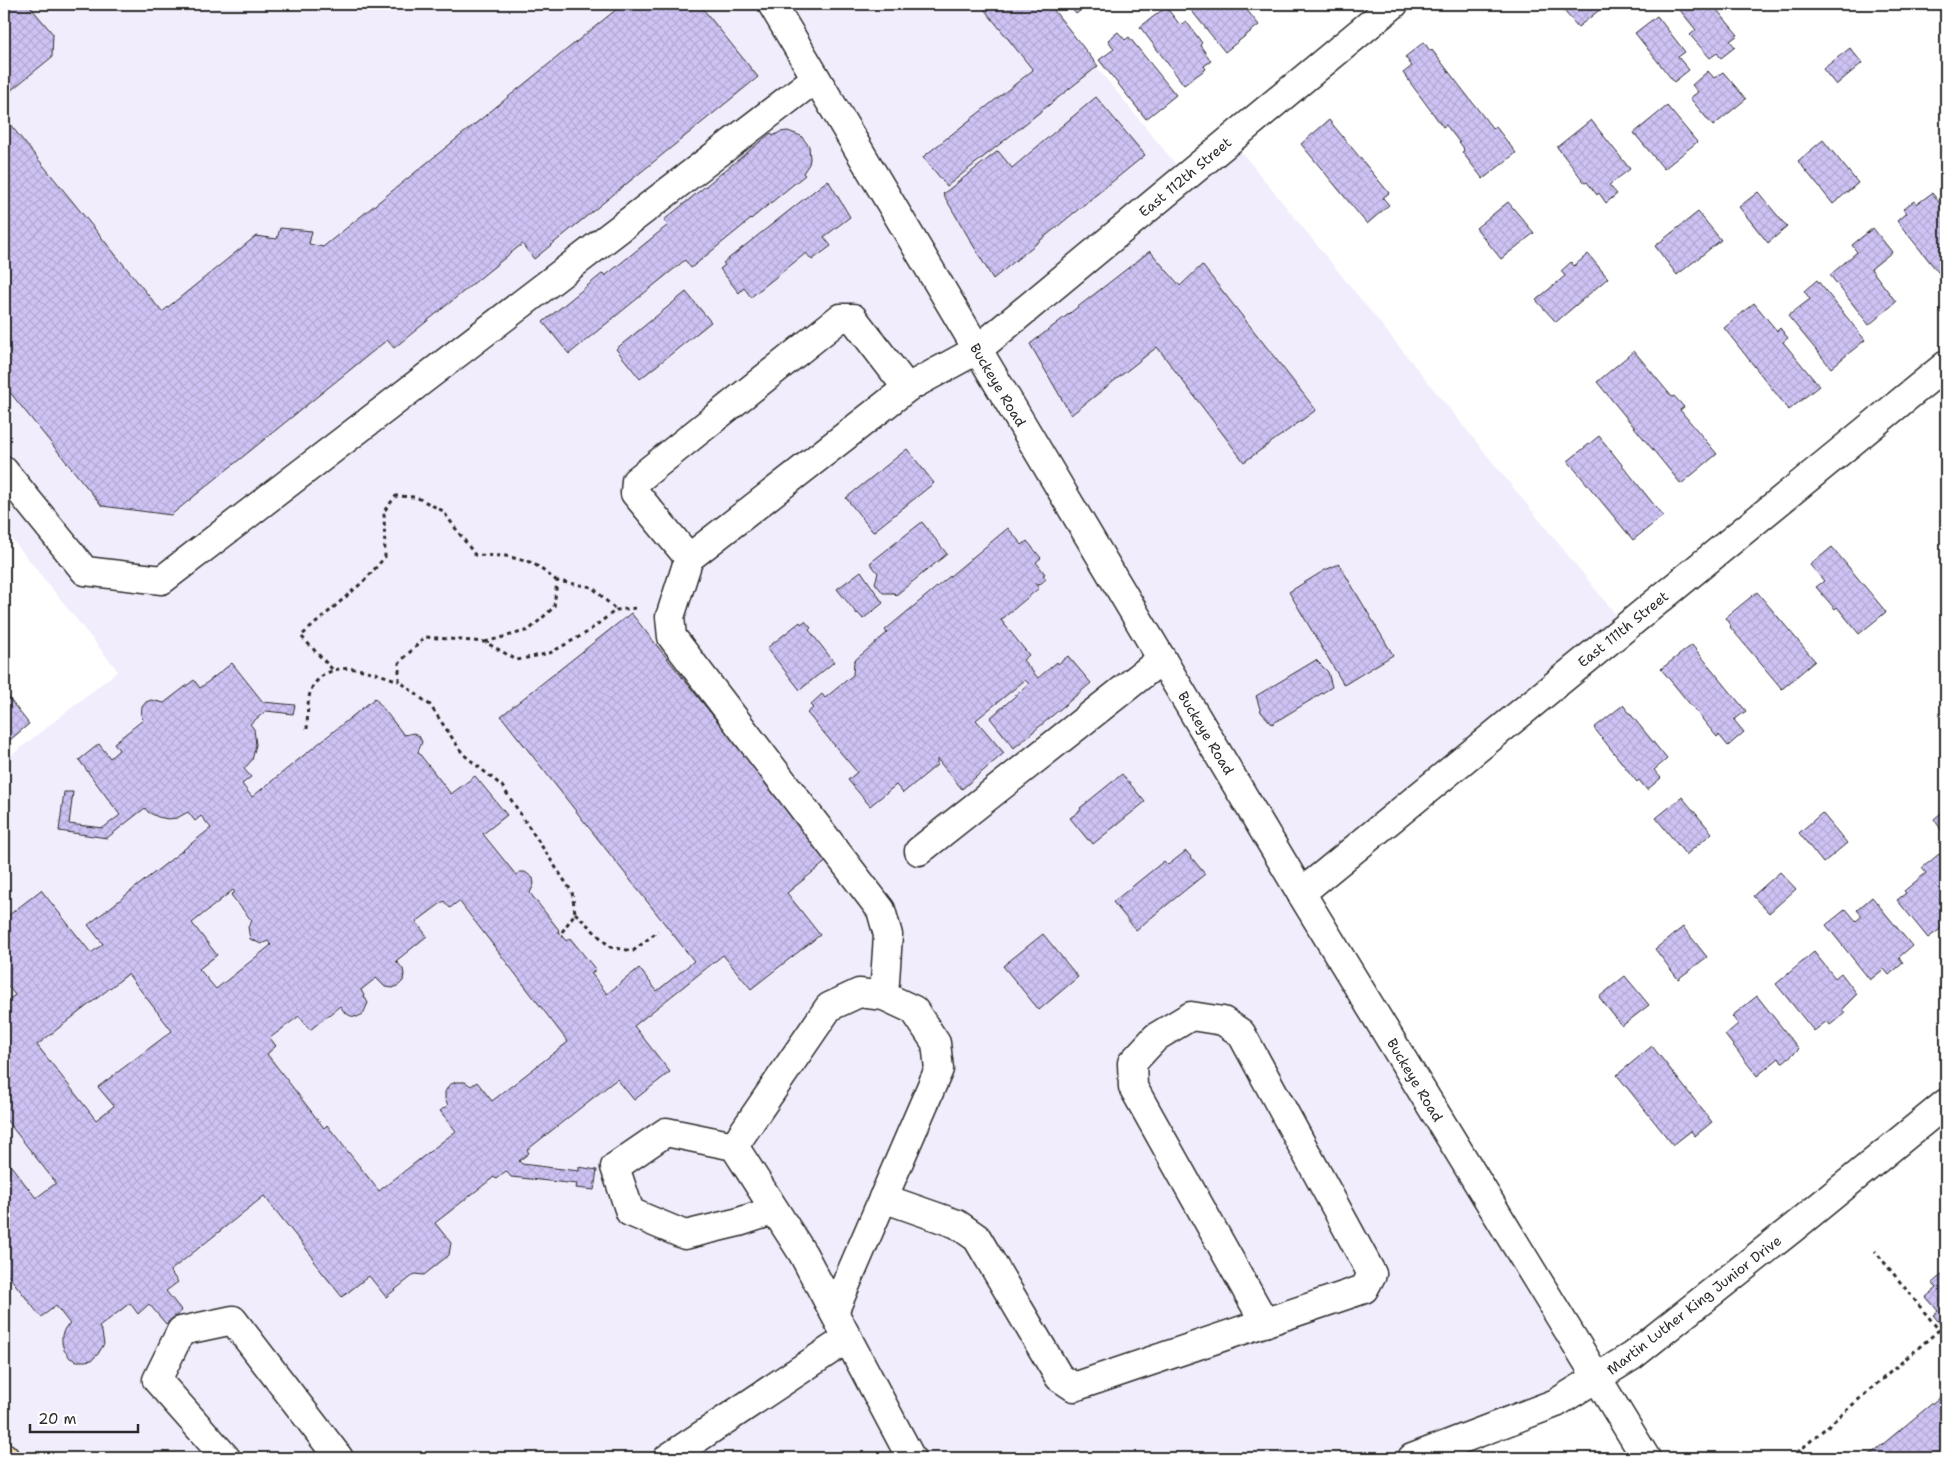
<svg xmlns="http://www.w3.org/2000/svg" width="1950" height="1462" viewBox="0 0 1950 1462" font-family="'Shantell Sans',sans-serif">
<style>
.built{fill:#f1edfc}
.building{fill:url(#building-cross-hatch);stroke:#2b2b2b;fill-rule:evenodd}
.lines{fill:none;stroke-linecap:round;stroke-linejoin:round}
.minor-casing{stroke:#2b2b2b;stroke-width:31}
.major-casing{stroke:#2b2b2b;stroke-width:31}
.path{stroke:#2b2b2b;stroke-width:3;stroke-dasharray:4 4;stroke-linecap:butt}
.minor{stroke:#fff;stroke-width:28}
.major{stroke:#fcdcac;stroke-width:28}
.labels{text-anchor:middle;stroke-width:4;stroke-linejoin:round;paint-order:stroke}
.street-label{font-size:14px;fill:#2b2b2b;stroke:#fff}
</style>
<defs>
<pattern id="building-cross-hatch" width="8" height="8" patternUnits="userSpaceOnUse" patternTransform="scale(1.25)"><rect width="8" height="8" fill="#cfc3f5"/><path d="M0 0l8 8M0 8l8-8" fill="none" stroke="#b2a8d2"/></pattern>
</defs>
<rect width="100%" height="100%" fill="#fff"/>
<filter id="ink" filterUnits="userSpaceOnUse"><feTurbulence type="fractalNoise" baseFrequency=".02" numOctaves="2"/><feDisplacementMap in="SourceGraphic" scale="10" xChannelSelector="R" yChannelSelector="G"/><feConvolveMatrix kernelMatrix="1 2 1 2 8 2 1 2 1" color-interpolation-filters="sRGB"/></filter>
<g filter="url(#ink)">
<!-- built -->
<polygon class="built" points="4,4 1049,4 1047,6 1186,177 1231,139 1626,627 1301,893 1596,1379 1412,1458 5,1458 4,761 118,671 4,529"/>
<!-- building -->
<g class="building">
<polygon points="4,4 28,4 53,34 52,57 4,96"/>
<polygon points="623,4 699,4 758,77 534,259 522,244 394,348 387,340 171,515 102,506 4,385 4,117 162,312 256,236 277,239 280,228 312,231 309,244 323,247"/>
<polygon points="980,4 1049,4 1098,66 947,186 923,157 1033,70"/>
<polygon points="1068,4 1089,4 1076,14"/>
<polygon points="1186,4 1242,4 1259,25 1225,52"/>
<polygon points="1558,4 1607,4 1578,27"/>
<polygon points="1675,4 1712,4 1738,35 1730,41 1735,47 1721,58 1717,53 1710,58 1690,35 1696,30"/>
<polygon points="1166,7 1180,25 1186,21 1202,43 1200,45 1211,61 1204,66 1206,69 1184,85 1140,27"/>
<polygon points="1657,16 1685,52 1678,57 1689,70 1674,82 1635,33"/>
<polygon points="1118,32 1125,40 1129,37 1176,95 1146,119 1099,60 1114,49 1108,40"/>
<polygon points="1424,42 1430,51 1432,50 1493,129 1496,127 1516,153 1483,179 1462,152 1464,151 1463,147 1446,125 1443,127 1403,73 1412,66 1405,57"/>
<polygon points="1850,48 1862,63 1836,85 1823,69"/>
<polygon points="1708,71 1714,78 1723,72 1746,99 1713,126 1690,98 1698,92 1692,85"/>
<polygon points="1096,97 1145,155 993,279 943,194 998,151 1012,168"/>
<polygon points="1667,106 1697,142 1664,169 1634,133"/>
<polygon points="1329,120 1389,193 1383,198 1389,205 1367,224 1301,144"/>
<polygon points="1591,120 1630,169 1609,185 1617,194 1606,203 1599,193 1597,195 1587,182 1585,183 1557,147"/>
<polygon points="788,131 801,136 809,146 810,159 809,164 803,173 805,175 691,268 685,260 569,354 543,322 603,273 605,276 668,225 664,220 771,133 773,136 780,132"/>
<polygon points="1823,140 1858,183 1833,204 1798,161"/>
<polygon points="828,180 850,217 824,237 831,246 812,260 806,253 751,297 744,288 739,293 720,269 725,265 723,263"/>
<polygon points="1758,192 1787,227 1768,243 1739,207"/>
<polygon points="1932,193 1946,211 1946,274 1942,277 1897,221 1906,213 1903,209 1914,201 1917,204"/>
<polygon points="1508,202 1534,233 1501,259 1476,228"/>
<polygon points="1698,212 1721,240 1677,275 1655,246"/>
<polygon points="1873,228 1892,252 1871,269 1896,302 1869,325 1830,275 1857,252 1852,245"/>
<polygon points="1150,251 1180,286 1202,265 1316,410 1244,462 1157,347 1071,415 1030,344"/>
<polygon points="1588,254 1608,278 1556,322 1536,300 1565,276 1561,271 1571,262 1574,266"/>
<polygon points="1817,280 1865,340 1831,368 1788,316 1810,299 1804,291"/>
<polygon points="686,292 711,322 640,379 616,349"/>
<polygon points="1754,303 1777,331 1780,328 1788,338 1783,342 1819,386 1789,410 1724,328"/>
<polygon points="1634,351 1672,397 1674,396 1684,407 1680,410 1717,454 1681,484 1597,382"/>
<polygon points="1599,436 1663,516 1633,540 1568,461"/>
<polygon points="907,449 934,483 873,532 846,498"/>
<polygon points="922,522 947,554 896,595 894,593 883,593 875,583 878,573 870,563"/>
<polygon points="1008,528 1022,545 1027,541 1041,558 1036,562 1045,574 1043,575 1046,579 1039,585 1036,582 1035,583 1039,588 1001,620 1029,655 1023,660 1038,678 1057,662 1058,664 1068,656 1091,683 1014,748 990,718 1029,684 1025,680 976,720 1004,753 962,789 937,759 937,765 903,793 896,785 870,806 848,780 857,772 807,713 813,708 810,705 822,694 825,698 853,675 854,661 887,633 885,630"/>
<polygon points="1832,547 1886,612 1859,634 1837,607 1835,609 1816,587 1824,581 1810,565"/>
<polygon points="1339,564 1393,655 1344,685 1289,592 1325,570"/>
<polygon points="861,571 883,603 863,619 858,613 857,614 837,589"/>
<polygon points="1757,592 1815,661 1782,689 1730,627 1731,626 1725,618"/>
<path d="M631,613L828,860L787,893L820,935L751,989L723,955L634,1026L670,1072L634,1100L617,1079L527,1150L529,1153L519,1161L522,1164L579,1171V1167L597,1170L594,1190L576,1188L577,1184L511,1177L506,1171L496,1179L494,1177L435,1223L451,1243L449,1255L424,1275L415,1274L386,1297L369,1276L342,1297L313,1261L315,1260L264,1196L170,1271L178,1282L166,1291L182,1311L166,1324L149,1304L138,1314L130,1303L99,1327L102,1332L104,1344L98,1354L92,1360L85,1361H77L70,1358L64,1350L62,1343V1335L65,1328L70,1324L56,1306L41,1317L4,1270V1157L36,1198L56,1183L4,1117V1003L15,995L4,981V919L41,890L91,953L103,944L88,925L211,828L201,816L195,821L188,812L177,818L168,819L158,817L148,812L145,808L107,838L59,831L64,792H73L69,824L103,828L120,815L79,760L99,744L110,758L119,750L114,743L143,720L141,715L142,707L146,702L151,700L164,703L194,680L200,688L232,663L263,702L295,705L293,714L266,711L250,724L254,729L256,745L252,760L244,769L251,777L242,784L252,797L375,698L404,735L414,733L419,736L422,742L418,752L451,794L475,776L507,815L483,834L516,875L520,872H525L533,878L534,884L530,893L559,930L558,931L566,941L570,938L596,970L591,973L607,994L639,968L657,991L694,961L501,716ZM233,890L235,892L231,895L252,921L248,927L250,939L261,944L268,941L271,945L216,989L199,969L217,955L192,923ZM444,901L450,908L459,901L568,1042L492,1101L477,1082L471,1086L465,1082H456L449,1085L445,1092V1099L448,1105L440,1111L456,1131L379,1191L327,1125L324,1128L267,1054L276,1046L270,1038L299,1016L310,1030L340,1006L345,1013L351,1016L357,1017L363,1014L368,1003L361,990L376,978L385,987L393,988L399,985L403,981L404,974L403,969L396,961L427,936L416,922ZM128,974L172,1031L98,1087L114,1106L96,1120L37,1045Z"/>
<polygon points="805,621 811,628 809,630 834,662 800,690 767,648 800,622 801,624"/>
<polygon points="1692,645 1746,711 1734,720 1744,732 1728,746 1719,735 1717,737 1661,669"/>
<polygon points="1316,660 1328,672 1332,687 1272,724 1261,712 1256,696"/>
<polygon points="4,692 29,724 4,745"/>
<polygon points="1623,705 1667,759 1654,770 1661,778 1647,790 1639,780 1637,782 1594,728"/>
<polygon points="1122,774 1145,802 1093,844 1090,840 1088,840 1070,818 1081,810 1080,808"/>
<polygon points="1682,797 1712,833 1686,855 1656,818"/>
<polygon points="1946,809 1946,837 1934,819"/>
<polygon points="1822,813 1847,843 1823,863 1799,833"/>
<polygon points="1186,851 1205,874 1136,930 1113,902 1164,861 1168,865"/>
<polygon points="1939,854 1946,864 1946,925 1928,938 1897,900 1906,893 1904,891 1926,873 1922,868"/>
<polygon points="1780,872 1796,889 1769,913 1753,896"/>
<polygon points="1872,897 1912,946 1899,957 1903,963 1889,975 1884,969 1870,980 1826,925 1846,909 1856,921 1862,916 1857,910"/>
<polygon points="1683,927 1707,957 1678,979 1655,949"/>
<polygon points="1043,934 1078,977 1039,1010 1003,966"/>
<polygon points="1814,952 1835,978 1841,973 1857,994 1842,1009 1845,1013 1830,1025 1827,1021 1814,1031 1776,984"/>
<polygon points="1625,976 1649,1005 1622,1026 1599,997"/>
<polygon points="1757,996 1799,1049 1782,1063 1779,1058 1757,1076 1725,1035 1738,1024 1732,1016"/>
<polygon points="1652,1046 1712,1122 1695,1136 1691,1131 1673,1145 1617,1075"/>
<polygon points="1946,1271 1946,1331 1933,1315 1938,1311 1926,1297 1937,1288 1932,1283"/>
<polygon points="1946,1392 1946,1458 1866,1458"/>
</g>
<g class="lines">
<!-- minor casing -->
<g class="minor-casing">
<g id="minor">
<polyline points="772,4 1301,893 1646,1458"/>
<polyline points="907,388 853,318 840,318 636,481 635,493 689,558 907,388 977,350 1394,4"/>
<polyline points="4,471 85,571 162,580 816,78"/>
<polyline points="689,558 670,617 672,637 881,910 888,935 884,996"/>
<polyline points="919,851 1162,659"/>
<polyline points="1301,893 1946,365"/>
<polyline points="734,1146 829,1007 859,993 884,996 914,1010 936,1043 939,1069 834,1312"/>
<polyline points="883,1198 957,1224 977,1238 1059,1377 1074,1387 1364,1289 1372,1274 1241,1033 1223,1021 1191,1016 1156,1037 1132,1063 1133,1087 1265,1323"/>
<polyline points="775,1210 739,1222 685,1235 630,1212 615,1167 666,1132 734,1146 803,1254 911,1458"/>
<polyline points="226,1458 157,1380 181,1331 233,1320 339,1458"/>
<polyline points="668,1458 848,1338"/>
<polyline points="1412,1458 1556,1403 1632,1356 1793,1228 1946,1103"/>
</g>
</g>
<!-- major casing -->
<g class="major-casing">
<polyline id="major" points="4,1457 5,1458"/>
</g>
<!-- path -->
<g class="path">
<polyline points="485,642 529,630 554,607 557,581 592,587 616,610"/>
<polyline points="332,669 301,636 365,580 385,557 384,511 396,496 416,497 443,511 475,555 506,556 533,563 557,581"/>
<path d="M307,729C308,715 306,694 315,683C336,657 373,672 399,681"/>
<polyline points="575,913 610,947 633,951 658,931"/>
<polyline points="562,932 575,913 572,892 502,786 463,754 430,705 399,681 399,663 425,637 485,642 517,660 550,653 586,633 616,610 638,608"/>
<polyline points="1791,1458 1939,1330 1875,1251"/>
</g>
<!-- minor -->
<use href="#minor" class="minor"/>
<!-- major -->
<use href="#major" class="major"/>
</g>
</g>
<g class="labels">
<!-- street labels -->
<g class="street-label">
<text transform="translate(1185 177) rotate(-40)" y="5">East 112th Street</text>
<text transform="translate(998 385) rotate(59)" y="5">Buckeye Road</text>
<text transform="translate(1623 629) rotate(-39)" y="5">East 111th Street</text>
<text transform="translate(1206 733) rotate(59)" y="5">Buckeye Road</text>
<text transform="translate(1415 1080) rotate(59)" y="5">Buckeye Road</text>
<text transform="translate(1694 1305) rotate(-38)" y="5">Martin Luther King Junior Drive</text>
</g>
</g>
<!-- margin -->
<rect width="1950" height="1462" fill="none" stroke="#fff" stroke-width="20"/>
<rect x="10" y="10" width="1930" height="1442" fill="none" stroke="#2b2b2b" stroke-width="2" filter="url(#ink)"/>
<!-- scale -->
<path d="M30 1424v8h108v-8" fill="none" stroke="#2b2b2b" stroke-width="2.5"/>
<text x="38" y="1424" font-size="15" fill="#2b2b2b" stroke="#ffffff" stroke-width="4" paint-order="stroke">20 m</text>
</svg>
